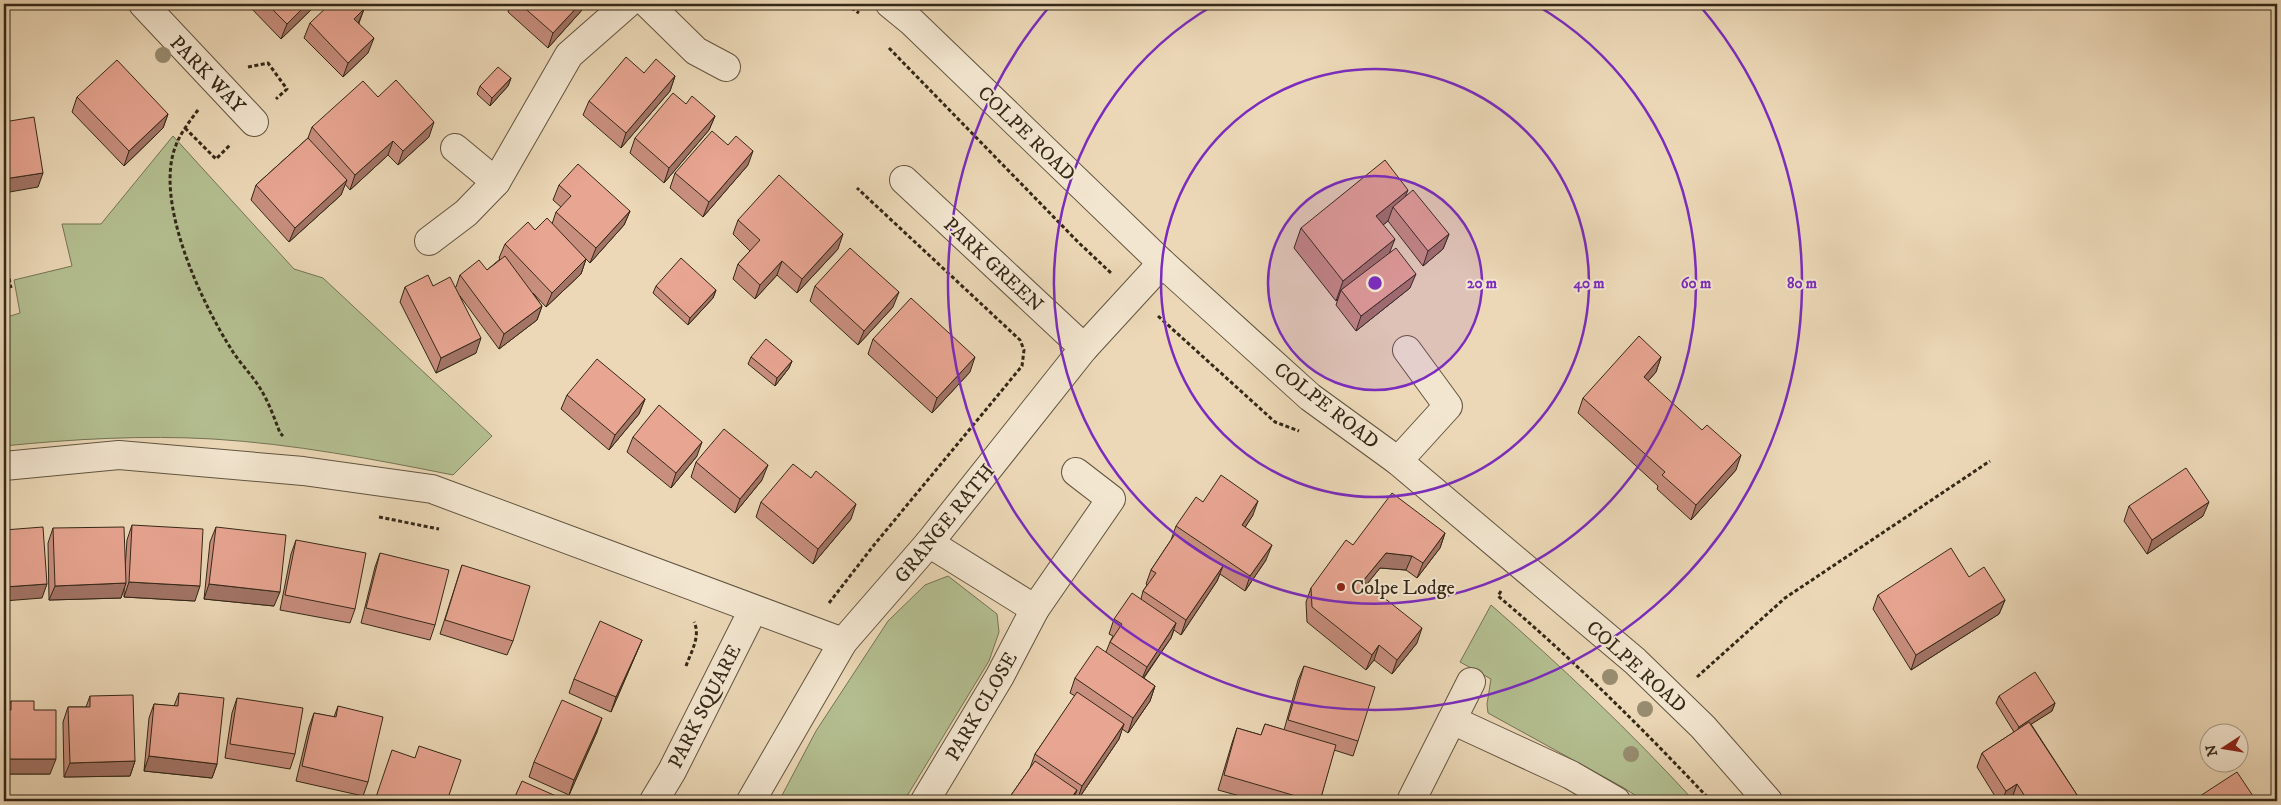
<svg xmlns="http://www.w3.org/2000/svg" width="2281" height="805" viewBox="0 0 2281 805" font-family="'IM FELL DW Pica',serif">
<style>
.green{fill:#b4bf91;stroke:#747454}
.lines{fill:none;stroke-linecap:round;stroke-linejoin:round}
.minor-casing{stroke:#625440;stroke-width:30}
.path{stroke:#342818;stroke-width:3;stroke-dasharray:4 2.5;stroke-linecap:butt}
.minor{stroke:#f3e6d0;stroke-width:28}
.tree{fill:#988c70}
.wall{fill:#c88e7e;stroke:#342818}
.shaded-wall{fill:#a27466;stroke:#342818}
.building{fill:#e8a592;stroke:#342818}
.ring{fill:none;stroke:#7b2cbf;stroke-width:2.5}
.poi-dot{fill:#8f2418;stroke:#f3e6d0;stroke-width:2}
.labels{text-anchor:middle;stroke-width:4;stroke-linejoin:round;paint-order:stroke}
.street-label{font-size:20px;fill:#342818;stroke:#f3e6d0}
.poi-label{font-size:20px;fill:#342818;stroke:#f3e6d0;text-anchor:start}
.centre{fill:#7b2cbf;stroke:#f3e6d0;stroke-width:2.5}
.ring-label{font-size:15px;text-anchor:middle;font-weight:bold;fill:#7b2cbf;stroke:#f3e6d0;stroke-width:4;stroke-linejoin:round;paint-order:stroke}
</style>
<rect width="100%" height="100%" fill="#ecd8b7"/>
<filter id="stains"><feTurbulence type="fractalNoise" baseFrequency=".004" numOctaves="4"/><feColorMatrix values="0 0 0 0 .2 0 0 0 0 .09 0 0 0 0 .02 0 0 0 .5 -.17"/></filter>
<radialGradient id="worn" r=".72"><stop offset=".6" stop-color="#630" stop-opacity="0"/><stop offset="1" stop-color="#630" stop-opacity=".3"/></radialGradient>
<!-- green -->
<g class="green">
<path d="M173,136L294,269L323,278L492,436L453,475C373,459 294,444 213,439C143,435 73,439 4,446V318L20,313L14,280L72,266L62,224H101Z"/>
<polygon points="948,576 997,614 999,632 989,661 904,801 779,801 816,731 888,621 925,585"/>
<path d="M1491,605C1562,667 1630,731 1694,801H1644L1624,788L1488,713L1487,704L1491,679L1460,662Z"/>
</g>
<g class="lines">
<!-- minor casing -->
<g class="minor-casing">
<g id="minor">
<polyline points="143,4 254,122"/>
<polyline points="648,4 696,51 726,67"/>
<polyline points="890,4 912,22 1162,263 1310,397 1398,461 1635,661 1703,727 1768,801"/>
<polyline points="455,148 496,182"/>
<polyline points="904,180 1084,348"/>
<polyline points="429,241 466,213 496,182 569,55 627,4"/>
<polyline points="1398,461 1448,406 1407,350"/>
<polyline points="4,466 119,455 303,471 432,489 843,642"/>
<polyline points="929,543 1035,609"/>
<polyline points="1452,720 1571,775 1616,801"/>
<polyline points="1412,799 1471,682"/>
<polyline points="654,801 672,771 753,610"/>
<polyline points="751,801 843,642 929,543 1084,348 1162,263"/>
<polyline points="925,801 1000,676 1035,609 1111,499 1076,472"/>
</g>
</g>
<!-- path -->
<g class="path">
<polyline points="846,4 859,13"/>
<polyline points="889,48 1079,243 1111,273"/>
<polyline points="248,67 268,63 287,89 276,99"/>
<path d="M198,110C190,121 181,132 176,145C153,201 202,304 233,352C240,363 250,373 258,385C268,400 274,417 280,433L283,436"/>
<polyline points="185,128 216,159 231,144"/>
<polyline points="4,253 11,288"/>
<polyline points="1158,316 1275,422 1299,431"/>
<polyline points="379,517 439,529"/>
<path d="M1501,591L1498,596C1573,659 1643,729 1711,801"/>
<polyline points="829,603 874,545 1022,366 1024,350 1020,340 857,188"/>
<path d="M686,666C691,652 701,636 694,622"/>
<polyline points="1697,677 1785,598 1990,461"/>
</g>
<!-- minor -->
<use href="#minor" class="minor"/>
</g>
<!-- trees -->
<g class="tree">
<circle cx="163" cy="55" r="8"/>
<circle cx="1610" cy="677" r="8"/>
<circle cx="1645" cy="709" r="8"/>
<circle cx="1631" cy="754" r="8"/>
</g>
<!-- wall -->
<g class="wall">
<polygon points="247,4 317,4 281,39"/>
<polygon points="511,4 584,4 582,10 548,48 508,12"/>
<polygon points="364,9 359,23 368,53 343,77 304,38 310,23"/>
<polygon points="644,73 675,76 670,91 621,148 583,115 589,101"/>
<polygon points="511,78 508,86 490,106 477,94 480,86"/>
<polygon points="77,97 168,114 163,128 124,166 72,112"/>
<polygon points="378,97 429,137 398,165 388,155 350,190 345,184 341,195 289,242 251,200 256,185 308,138 312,127"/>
<polygon points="686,104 715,116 709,130 664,183 630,153 635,138"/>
<polygon points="728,145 748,165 703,217 670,188 675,173"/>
<polygon points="559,185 630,211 624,225 590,263 586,259 581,274 546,307 533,293 542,306 537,320 499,349 460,296 476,353 436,373 400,302 405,287 433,286 456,287 460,275 487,270 500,259 499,258 505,244 535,230 552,224 556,212 561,207 553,200"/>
<polygon points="1406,196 1449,234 1443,249 1423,266 1388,221 1383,225 1390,252 1410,288 1356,331 1336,305 1338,299 1336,301 1294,248 1301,228"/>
<polygon points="738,220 838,249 797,293 777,275 755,299 733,279 738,264 750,251 733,234"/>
<polygon points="656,286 716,290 713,298 688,325 653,293"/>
<polygon points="815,286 893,307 858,345 810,301"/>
<polygon points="873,339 970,372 932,413 868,354"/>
<polygon points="751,357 792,361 789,368 775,386 748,364"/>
<polygon points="1661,357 1656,372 1648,381 1736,470 1691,520 1657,489 1658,486 1578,413 1583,398"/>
<polygon points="567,395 645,399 639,414 609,450 561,409"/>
<polygon points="633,437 697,456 671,488 627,452"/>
<polygon points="696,462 762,480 735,513 691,477"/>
<polygon points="761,502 851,519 813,564 756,517"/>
<polygon points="1203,502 1253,515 1245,527 1266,560 1245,591 1220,574 1217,581 1181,635 1174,630 1171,638 1144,678 1155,686 1150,701 1128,733 1122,729 1119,739 1077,801 1074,799 1073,801 1007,801 1030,768 1035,754 1075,696 1070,693 1075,678 1106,652 1110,642 1113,636 1109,634 1114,619 1141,599 1143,591 1147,585 1146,584 1151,570 1171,540 1176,526"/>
<polygon points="2129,506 2203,516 2147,554 2124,521"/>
<polygon points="132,525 195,601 124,597 124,587 121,598 49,600 48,543 53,528 125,569 127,540"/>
<polygon points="216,527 274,606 204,599 210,542"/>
<polygon points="1445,533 1440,548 1417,578 1406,570 1380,568 1367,584 1417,643 1392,674 1374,660 1366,670 1307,622 1306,602 1311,588"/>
<polygon points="296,540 355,609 350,623 280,610 291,554"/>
<polygon points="380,553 435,625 430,640 361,623 375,567"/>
<polygon points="462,565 513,641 507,655 440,634"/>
<polygon points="1969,577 2005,600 1999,614 1911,670 1873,609 1878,595"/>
<polygon points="642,640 636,654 611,712 569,693 574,679"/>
<polygon points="1304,666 1358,741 1353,756 1334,750 1320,801 1258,801 1218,790 1232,743 1237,728 1261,735 1265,724 1284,730 1298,680"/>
<polygon points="179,693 217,764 212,778 144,771 149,718 154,704 174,706"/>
<polygon points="90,696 135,761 130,776 64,777 63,722 68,707 86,707"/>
<polygon points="1999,696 2055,703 2052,711 2031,724 2081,801 2014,801 2012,798 2007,801 1998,801 1977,767 1982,753 2014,732 1996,703"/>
<polygon points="237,698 295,754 290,769 225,758 232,713"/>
<polygon points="11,701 34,710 50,774 4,774 4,710 7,710"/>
<polygon points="338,706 368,782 363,796 296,781 309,727 314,713 334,717"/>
<polygon points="597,732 569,795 529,777 534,762"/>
<polygon points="2200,796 2254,801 2198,801"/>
</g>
<!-- shaded-wall -->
<g class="shaded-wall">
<polygon points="4,4 19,4 18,7 4,10"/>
<polygon points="307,4 317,4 281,39 287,24"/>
<polygon points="580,4 584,4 582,10 548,48 553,33"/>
<polygon points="364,9 358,24 354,19"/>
<polygon points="374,38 368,53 343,77 348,63"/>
<polygon points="675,76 670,91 621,148 626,133"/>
<polygon points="511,78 508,86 490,106 492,98"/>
<polygon points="168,114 163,128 124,166 129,151"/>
<polygon points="715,116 709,130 664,183 669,168"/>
<polygon points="434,122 429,137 398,165 403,151"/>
<polygon points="393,141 388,155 350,190 355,175"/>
<polygon points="753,151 748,165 703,217 709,202"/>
<polygon points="43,173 38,187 4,193 4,179"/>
<polygon points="347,180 341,195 289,242 295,228"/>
<polygon points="1408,190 1400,210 1393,207 1388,221 1369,236 1376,216"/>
<polygon points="630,211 624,225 590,263 596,248"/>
<polygon points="843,234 838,249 797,293 802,279"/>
<polygon points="1449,234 1443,249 1423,266 1428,251"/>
<polygon points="1395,239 1387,259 1341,290 1338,299 1336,301 1343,281"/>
<polygon points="586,259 581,274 546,307 552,293"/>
<polygon points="782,261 777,275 755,299 760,285"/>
<polygon points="1416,274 1410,288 1356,331 1361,316"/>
<polygon points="716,290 713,298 688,325 690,318"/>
<polygon points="899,292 893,307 858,345 864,331"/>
<polygon points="542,306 537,320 499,349 504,334"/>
<polygon points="481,338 476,353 436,373 441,358"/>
<polygon points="975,357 970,372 932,413 937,398"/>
<polygon points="1661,357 1656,372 1639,391 1644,377"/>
<polygon points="792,361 789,368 775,386 777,378"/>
<polygon points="645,399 639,414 609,450 615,435"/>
<polygon points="702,442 697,456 671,488 676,473"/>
<polygon points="1741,455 1736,470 1691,520 1696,505"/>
<polygon points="768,465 762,480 735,513 740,499"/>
<polygon points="1258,501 1253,515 1237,540 1242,525"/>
<polygon points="2209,502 2203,516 2147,554 2152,540"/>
<polygon points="856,504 851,519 813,564 818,549"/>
<polygon points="1445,533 1440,548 1417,578 1423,563"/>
<polygon points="1272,545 1266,560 1245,591 1250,576"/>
<polygon points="1386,553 1412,556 1406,570 1380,568 1358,595 1363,581"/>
<polygon points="1223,566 1217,581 1181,635 1186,620"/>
<polygon points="129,582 200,586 195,601 124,597"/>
<polygon points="126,583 121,598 49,600 55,586"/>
<polygon points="47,584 42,598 4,601 4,587"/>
<polygon points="209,584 280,592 274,606 204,599"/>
<polygon points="2005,600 1999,614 1911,670 1916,655"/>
<polygon points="1176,623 1171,638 1141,681 1147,667"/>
<polygon points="1422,628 1417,643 1392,674 1397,660"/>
<polygon points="642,640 636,654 611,712 616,697"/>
<polygon points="1379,645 1374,660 1366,670 1372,655"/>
<polygon points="1155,686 1150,701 1128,733 1133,718"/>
<polygon points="2055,703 2052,711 2016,734 2019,727"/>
<polygon points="602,718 597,732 569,795 574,780"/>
<polygon points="1124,724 1119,739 1077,801 1082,786"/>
<polygon points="149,756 217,764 212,778 144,771"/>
<polygon points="4,759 56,759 50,774 4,774"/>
<polygon points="135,761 130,776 64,777 70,763"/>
<polygon points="2017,784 2012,798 2007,801 2002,801 2006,791"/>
<polygon points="1077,790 1073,801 1069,801"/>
</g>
<!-- building -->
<g class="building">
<polygon points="267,4 307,4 287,24"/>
<polygon points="330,4 358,4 364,9 354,19 374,38 348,63 310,23"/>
<polygon points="520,4 580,4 553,33"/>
<polygon points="626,57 644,73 656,59 675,76 626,133 589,101"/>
<polygon points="117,60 168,114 129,151 77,97"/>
<polygon points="498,67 511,78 492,98 480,86"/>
<polygon points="396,80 434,122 403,151 393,141 355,175 312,127 363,81 378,97"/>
<polygon points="673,93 686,104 692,96 715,116 669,168 635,138"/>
<polygon points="34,117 43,173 4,179 4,122"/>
<polygon points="712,131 728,145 736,136 753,151 709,202 675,173"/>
<polygon points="308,138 347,180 295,228 256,185"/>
<polygon points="1385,160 1408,190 1376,216 1395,239 1343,281 1301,228"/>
<polygon points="578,164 630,211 596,248 556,212 571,196 559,185"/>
<polygon points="779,175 843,234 802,279 782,261 760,285 738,264 760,240 738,220"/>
<polygon points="1413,190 1449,234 1428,251 1393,207"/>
<polygon points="547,218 586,259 552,293 505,244 528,222 535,230"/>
<polygon points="850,248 899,292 864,331 815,286"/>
<polygon points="1396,248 1416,274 1361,316 1341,290"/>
<polygon points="505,256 542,306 504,334 460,275 479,260 487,270"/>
<polygon points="681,258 716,290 690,318 656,286"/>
<polygon points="428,275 433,286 450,277 481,338 441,358 405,287"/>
<polygon points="911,298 975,357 937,398 873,339"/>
<polygon points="1639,336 1661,357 1644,377 1702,430 1707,425 1741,455 1696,505 1662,475 1665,472 1583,398"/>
<polygon points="766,339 792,361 777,378 751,357"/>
<polygon points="597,359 645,399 615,435 567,395"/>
<polygon points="659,405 702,442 676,473 633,437"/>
<polygon points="724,429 768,465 740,499 696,462"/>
<polygon points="793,464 811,478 816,471 856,504 818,549 761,502"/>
<polygon points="2186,468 2209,502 2152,540 2129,506"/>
<polygon points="1221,475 1258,501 1242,525 1272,545 1250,576 1176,526 1196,497 1203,502"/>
<polygon points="1392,493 1445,533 1423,563 1412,556 1386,553 1363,581 1422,628 1397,660 1379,645 1372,655 1312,607 1311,588 1346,540 1353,545"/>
<polygon points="132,525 203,529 200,586 129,582"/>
<polygon points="43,527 47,584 4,587 4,530"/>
<polygon points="124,527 126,583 55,586 53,528"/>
<polygon points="216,527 286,535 280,592 209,584"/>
<polygon points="1175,534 1223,566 1186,620 1143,591 1156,573 1151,570"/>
<polygon points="296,540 366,553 355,609 285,595"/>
<polygon points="1951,548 1969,577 1984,567 2005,600 1916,655 1878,595"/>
<polygon points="380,553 449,570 435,625 366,608"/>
<polygon points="462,565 530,586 513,641 445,620"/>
<polygon points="1132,593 1176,623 1147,667 1110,642 1122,624 1114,619"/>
<polygon points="600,621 642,640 616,697 574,679"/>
<polygon points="1097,646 1155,686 1133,718 1075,678"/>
<polygon points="1304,666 1375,687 1358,741 1288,720"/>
<polygon points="2035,672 2055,703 2019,727 1999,696"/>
<polygon points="1077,692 1124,724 1082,786 1035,754"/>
<polygon points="179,693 224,698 217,764 149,756 154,704 178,706"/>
<polygon points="133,695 135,761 70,763 68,707 90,707 90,696"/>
<polygon points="237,698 303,708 295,754 230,744"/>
<polygon points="562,700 602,718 574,780 534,762"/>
<polygon points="11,701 34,701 34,710 56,710 56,759 4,759 4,710 11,710"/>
<polygon points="338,706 383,717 368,782 302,766 314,713 336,717"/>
<polygon points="2029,722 2081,801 2028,801 2017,784 2006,791 1982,753"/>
<polygon points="1265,724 1336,745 1320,801 1313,801 1224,775 1237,728 1261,735"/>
<polygon points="419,746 461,760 447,801 379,801 375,800 392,750 415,758"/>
<polygon points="1035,761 1077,790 1069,801 1007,801"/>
<polygon points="2237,772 2255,799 2251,801 2203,801 2200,796"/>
<polygon points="522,781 565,800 565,801 513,801"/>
</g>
<!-- distance rings -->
<circle cx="1375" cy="283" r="107" fill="#7b2cbf" fill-opacity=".12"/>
<g class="ring">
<circle cx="1375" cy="283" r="107"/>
<circle cx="1375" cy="283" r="214"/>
<path d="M1536 5A321 321 0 1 1 1214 5"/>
<path d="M1700 6A427 427 0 1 1 1050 6"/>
</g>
<!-- markers -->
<circle class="poi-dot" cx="1341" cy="587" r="5"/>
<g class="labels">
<!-- street labels -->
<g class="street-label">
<text transform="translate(208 74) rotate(46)" y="7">PARK WAY</text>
<text transform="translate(1027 133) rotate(44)" y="7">COLPE ROAD</text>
<text transform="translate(994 264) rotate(43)" y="7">PARK GREEN</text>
<text transform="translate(1327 405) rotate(38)" y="7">COLPE ROAD</text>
<text transform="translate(944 523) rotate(-51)" y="7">GRANGE RATH</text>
<text transform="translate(1637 666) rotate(42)" y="7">COLPE ROAD</text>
<text transform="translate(704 706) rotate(-63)" y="7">PARK SQUARE</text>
<text transform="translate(981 706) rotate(-60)" y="7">PARK CLOSE</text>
</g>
<!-- poi labels -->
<g class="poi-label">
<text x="1351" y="594">Colpe Lodge</text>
</g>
</g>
<circle cx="1375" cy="283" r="8" class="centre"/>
<g class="ring-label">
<text x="1482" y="288">20 m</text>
<text x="1589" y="288">40 m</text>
<text x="1696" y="288">60 m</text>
<text x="1802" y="288">80 m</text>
</g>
<!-- margin -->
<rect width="2281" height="805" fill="none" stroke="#ecd8b7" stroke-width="20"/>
<rect x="5" y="5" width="2271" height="795" fill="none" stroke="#342818" stroke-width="2.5"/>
<rect x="10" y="10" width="2261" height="785" fill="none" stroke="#342818"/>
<!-- north arrow -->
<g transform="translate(2224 748) rotate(258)"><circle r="24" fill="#f3e6d0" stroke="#a79a86"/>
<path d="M0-4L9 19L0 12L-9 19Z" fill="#8f2418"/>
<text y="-8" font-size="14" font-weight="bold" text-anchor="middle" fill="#342818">N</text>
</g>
<rect width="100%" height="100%" filter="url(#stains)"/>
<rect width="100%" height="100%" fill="url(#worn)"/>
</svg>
